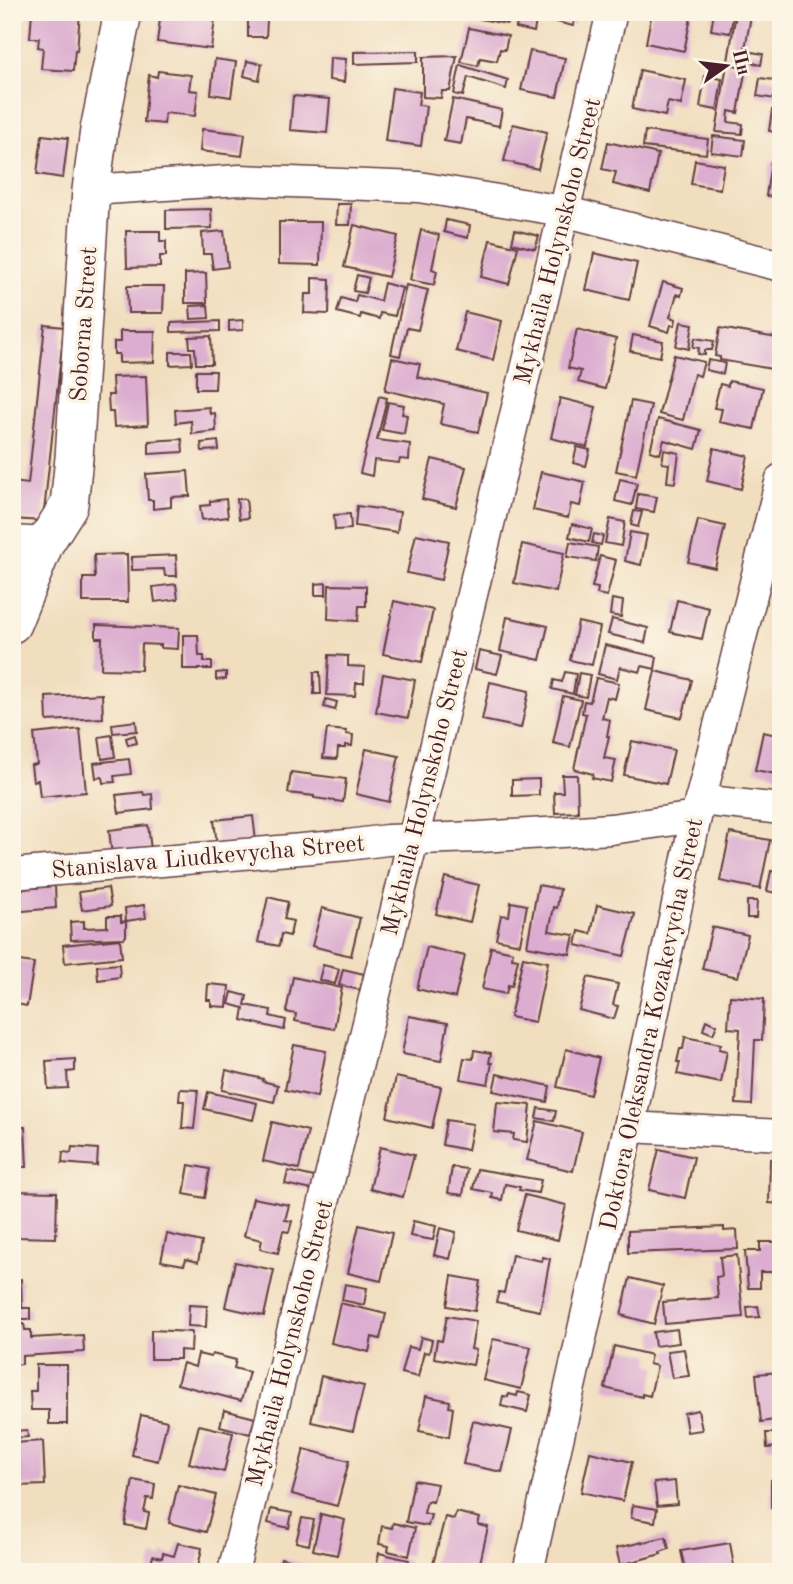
<svg xmlns="http://www.w3.org/2000/svg" width="793" height="1584" viewBox="0 0 793 1584" font-family="'Old Standard TT',serif">
<style>
.building{fill:#dcadd0}
.lines{fill:none;stroke-linecap:round;stroke-linejoin:round}
.minor-casing{stroke:#633c41;stroke-width:33}
.tertiary-casing{stroke:#633c41;stroke-width:40}
.minor{stroke:#fff;stroke-width:30}
.tertiary{stroke:#fff;stroke-width:37}
.labels{text-anchor:middle;stroke-width:7;stroke-linejoin:round;paint-order:stroke}
.street-label{font-size:24px;fill:#4a1f2b;stroke:#fcf5e5}
</style>
<rect width="100%" height="100%" fill="#fcf5e5"/>
<filter id="ink" filterUnits="userSpaceOnUse"><feTurbulence type="fractalNoise" baseFrequency=".0143" numOctaves="2"/><feDisplacementMap in="SourceGraphic" scale="14" xChannelSelector="R" yChannelSelector="G"/><feConvolveMatrix kernelMatrix="1 2 1 2 8 2 1 2 1" color-interpolation-filters="sRGB"/></filter>
<filter id="wash" filterUnits="userSpaceOnUse"><feTurbulence type="fractalNoise" baseFrequency=".00686" numOctaves="4" result="noise"/><feDisplacementMap in="SourceGraphic" scale="28" xChannelSelector="R" yChannelSelector="G"/><feGaussianBlur stdDeviation="1.57" result="paint"/><feColorMatrix in="noise" values="0 0 0 0 0 0 0 0 0 0 0 0 0 0 0 0 0 1.4 0 .05"/><feComposite in="paint" operator="in"/></filter>
<g filter="url(#wash)">
<rect width="100%" height="100%" fill="#f1debf"/>
<g id="blocks">
<!-- building -->
<g class="building">
<polygon points="32,12 80,12 77,51 75,50 73,71 41,69 43,48 38,47 39,38 30,38"/>
<polygon points="161,12 200,12 199,16 215,19 211,49 157,42"/>
<polygon points="476,12 508,12 507,24 475,18"/>
<polygon points="542,12 576,12 573,26 541,18"/>
<polygon points="652,12 692,13 684,51 646,43"/>
<polygon points="714,12 734,12 730,33 711,30"/>
<polygon points="736,13 751,16 744,54 748,55 747,64 728,61"/>
<polygon points="518,17 536,21 534,32 516,28"/>
<polygon points="248,19 267,20 266,37 248,37"/>
<polygon points="469,28 508,36 505,50 500,49 497,61 480,58 478,66 461,62"/>
<polygon points="418,51 418,62 354,64 354,52"/>
<polygon points="530,51 565,58 557,97 521,90"/>
<polygon points="752,52 763,54 761,65 749,62"/>
<polygon points="457,56 450,91 442,91 441,98 423,97 423,57"/>
<polygon points="330,58 346,59 344,82 329,80"/>
<polygon points="215,59 236,62 231,97 211,94"/>
<polygon points="247,61 262,64 259,80 244,76"/>
<polygon points="727,64 746,67 738,113 729,111 728,122 743,124 742,134 716,132"/>
<polygon points="460,65 508,80 506,89 468,77 463,96 454,94"/>
<polygon points="640,70 686,80 681,105 668,102 665,116 632,109"/>
<polygon points="158,71 191,75 189,90 198,91 195,116 165,113 164,124 144,122 149,75 157,77"/>
<polygon points="705,76 722,79 717,110 700,107"/>
<polygon points="760,78 781,81 781,100 757,96"/>
<polygon points="392,88 420,92 418,105 426,106 421,146 385,141"/>
<polygon points="293,96 330,99 327,133 290,130"/>
<polygon points="453,99 502,110 499,126 466,119 461,144 444,141"/>
<polygon points="772,110 781,112 781,133 769,131"/>
<polygon points="513,124 547,132 538,169 504,161"/>
<polygon points="202,129 245,134 242,156 200,151"/>
<polygon points="645,131 708,139 706,154 643,147"/>
<polygon points="42,135 68,138 63,178 37,174"/>
<polygon points="713,136 745,140 743,156 711,152"/>
<polygon points="608,142 658,154 650,193 613,184 616,172 602,169"/>
<polygon points="695,160 724,165 720,189 691,184"/>
<polygon points="771,161 781,162 781,198 766,196"/>
<polygon points="337,204 351,204 350,225 336,225"/>
<polygon points="211,209 212,228 166,229 166,210"/>
<polygon points="446,220 470,225 468,238 444,232"/>
<polygon points="279,222 321,222 320,265 279,264"/>
<polygon points="354,225 398,236 388,277 344,267"/>
<polygon points="421,230 439,235 432,269 437,271 434,285 410,280"/>
<polygon points="515,230 539,236 535,249 512,243"/>
<polygon points="126,231 160,231 160,241 166,241 166,256 160,256 160,267 127,268"/>
<polygon points="224,231 228,267 213,269 211,254 203,254 202,233"/>
<polygon points="490,240 518,247 509,284 481,277"/>
<polygon points="594,253 637,263 629,300 586,290"/>
<polygon points="206,273 207,303 185,303 185,274"/>
<polygon points="357,275 369,278 365,293 353,291"/>
<polygon points="312,278 330,279 329,314 304,313 305,294 312,294"/>
<polygon points="663,282 683,288 681,296 677,294 670,317 676,319 675,325 671,325 669,332 650,326"/>
<polygon points="384,283 402,288 395,316 380,313 379,319 361,314 360,318 337,312 341,298 355,302 357,295 380,301"/>
<polygon points="406,285 428,290 418,330 407,328 400,356 391,354"/>
<polygon points="127,286 164,286 163,313 128,313"/>
<polygon points="208,305 209,318 191,319 190,306"/>
<polygon points="465,312 502,321 493,360 456,351"/>
<polygon points="243,320 243,330 229,331 229,321"/>
<polygon points="220,321 220,331 171,332 171,323"/>
<polygon points="681,322 693,324 689,349 676,346"/>
<polygon points="45,325 64,327 43,521 12,519 12,482 28,484"/>
<polygon points="720,328 777,338 772,369 720,360 720,357 715,356"/>
<polygon points="577,329 616,339 605,389 578,382 581,371 568,368"/>
<polygon points="120,331 155,331 154,362 119,363 119,354 114,354 114,342 120,342"/>
<polygon points="633,335 663,341 660,357 630,351"/>
<polygon points="211,336 212,364 196,364 195,348 190,348 189,337"/>
<polygon points="695,338 714,341 712,350 705,350 705,355 698,354 699,348 693,347"/>
<polygon points="170,352 191,352 192,364 170,365"/>
<polygon points="674,355 704,362 700,376 694,374 683,420 659,414"/>
<polygon points="392,358 420,364 417,377 487,393 478,432 440,424 444,404 385,390"/>
<polygon points="708,360 725,363 723,374 706,370"/>
<polygon points="196,371 216,371 215,389 196,389"/>
<polygon points="146,376 148,425 114,427 113,412 109,412 108,395 113,395 112,377"/>
<polygon points="729,381 763,388 754,429 719,422 722,409 714,408 720,384 728,386"/>
<polygon points="379,396 387,398 377,440 410,444 409,460 400,459 399,463 374,460 372,476 360,473"/>
<polygon points="560,398 596,407 587,447 551,438"/>
<polygon points="631,401 651,405 636,475 616,471"/>
<polygon points="388,402 404,405 402,414 407,415 404,434 382,430"/>
<polygon points="209,407 210,414 215,413 216,431 192,434 191,421 176,423 175,410"/>
<polygon points="658,419 701,430 696,449 664,440 660,454 650,451"/>
<polygon points="182,439 183,452 149,454 149,441"/>
<polygon points="218,441 219,450 202,451 201,443"/>
<polygon points="577,447 590,450 586,466 573,463"/>
<polygon points="714,448 748,456 741,489 707,481"/>
<polygon points="664,450 679,453 675,483 667,482 669,464 662,463"/>
<polygon points="432,459 466,467 456,507 422,499"/>
<polygon points="188,471 190,496 171,497 171,507 153,509 153,500 148,500 146,474"/>
<polygon points="541,472 585,482 580,506 571,504 568,518 533,510"/>
<polygon points="620,479 637,483 632,505 615,501"/>
<polygon points="638,494 657,497 654,512 636,509"/>
<polygon points="226,499 228,517 202,520 200,506 210,505 210,501"/>
<polygon points="237,499 246,499 248,518 239,519"/>
<polygon points="357,506 400,512 397,532 355,526"/>
<polygon points="634,511 642,512 638,527 631,525"/>
<polygon points="350,514 351,529 335,530 334,515"/>
<polygon points="610,519 625,522 621,546 605,543"/>
<polygon points="698,520 725,526 715,568 688,562"/>
<polygon points="572,524 592,529 589,542 569,537"/>
<polygon points="630,532 647,535 641,565 625,561"/>
<polygon points="416,534 449,541 441,580 407,573"/>
<polygon points="594,534 603,536 601,545 592,543"/>
<polygon points="570,542 598,547 596,561 567,557"/>
<polygon points="522,544 564,553 556,592 514,583"/>
<polygon points="127,554 128,602 83,602 83,578 95,578 94,555"/>
<polygon points="176,555 177,576 165,576 164,569 132,570 132,557"/>
<polygon points="600,556 616,560 607,596 597,594 598,588 592,587"/>
<polygon points="326,583 326,595 315,595 315,584"/>
<polygon points="176,584 178,599 155,602 153,587"/>
<polygon points="329,585 366,586 366,606 359,606 358,621 328,619"/>
<polygon points="612,599 623,601 621,617 610,615"/>
<polygon points="677,600 709,608 702,639 670,632"/>
<polygon points="394,601 433,610 422,662 383,654"/>
<polygon points="507,617 548,626 540,660 500,651"/>
<polygon points="612,619 648,628 645,643 608,634"/>
<polygon points="578,622 600,627 592,665 570,660"/>
<polygon points="96,625 179,628 178,649 161,648 161,645 142,644 141,670 101,669 102,638 96,638"/>
<polygon points="183,635 198,635 199,656 204,656 204,662 212,662 212,669 183,669"/>
<polygon points="605,645 657,657 655,669 642,666 640,672 620,667 617,679 598,674"/>
<polygon points="479,651 502,656 497,674 475,669"/>
<polygon points="329,655 348,656 348,666 365,667 364,683 356,683 355,696 327,695"/>
<polygon points="655,671 692,680 682,718 646,710"/>
<polygon points="226,672 226,679 216,680 216,673"/>
<polygon points="314,672 320,672 321,694 314,694"/>
<polygon points="565,672 576,674 573,694 552,689 554,680 562,682"/>
<polygon points="579,673 590,675 586,697 575,695"/>
<polygon points="383,674 415,680 408,718 376,712"/>
<polygon points="596,678 619,683 615,699 607,697 602,718 610,720 607,736 609,736 604,758 616,760 611,782 592,778 593,774 574,769 586,714 582,713 584,701 590,702"/>
<polygon points="490,682 529,691 521,728 482,720"/>
<polygon points="102,694 103,718 47,721 46,697"/>
<polygon points="563,696 581,700 570,747 553,743"/>
<polygon points="326,699 337,702 335,710 324,707"/>
<polygon points="136,721 137,731 113,733 112,724"/>
<polygon points="80,729 86,792 40,797 38,780 33,781 31,765 37,764 34,734"/>
<polygon points="327,729 346,731 346,734 353,735 352,746 345,745 345,748 338,748 337,759 323,758"/>
<polygon points="763,732 781,736 781,775 755,770"/>
<polygon points="112,735 115,757 102,759 99,737"/>
<polygon points="135,735 137,743 128,745 126,738"/>
<polygon points="632,741 674,750 666,784 624,775"/>
<polygon points="366,749 399,756 389,802 356,794"/>
<polygon points="129,759 131,774 114,776 115,782 103,783 102,777 96,778 94,763"/>
<polygon points="291,772 346,779 343,802 314,798 314,796 288,793"/>
<polygon points="562,775 577,775 578,812 555,813 554,792 563,792"/>
<polygon points="539,779 539,795 512,796 512,780"/>
<polygon points="143,792 144,795 152,794 153,809 119,813 116,795"/>
<polygon points="253,816 256,841 217,845 214,820"/>
<polygon points="148,825 151,850 112,855 109,830"/>
<polygon points="730,833 770,840 760,889 720,881"/>
<polygon points="771,871 781,873 781,894 767,891"/>
<polygon points="445,877 479,885 470,922 436,914"/>
<polygon points="538,885 560,889 557,908 554,907 549,931 574,935 570,954 527,946"/>
<polygon points="55,886 56,908 12,912 12,890"/>
<polygon points="108,888 111,906 82,910 79,892"/>
<polygon points="268,897 288,902 284,919 293,921 290,936 281,934 279,946 258,942"/>
<polygon points="747,901 757,901 756,918 747,918"/>
<polygon points="511,902 527,905 520,944 496,939 501,915 509,916"/>
<polygon points="144,905 146,918 126,921 125,908"/>
<polygon points="597,905 635,914 624,956 576,945 579,931 591,934"/>
<polygon points="322,908 360,918 351,956 312,946"/>
<polygon points="779,915 781,915 781,960 775,959"/>
<polygon points="107,916 121,916 121,922 126,921 126,936 124,938 71,940 70,922 84,921 84,928 107,927"/>
<polygon points="712,927 748,935 738,977 702,969"/>
<polygon points="120,939 122,957 65,963 63,945"/>
<polygon points="427,947 465,956 455,998 417,989"/>
<polygon points="491,947 513,952 512,958 518,959 512,986 508,985 506,994 482,989"/>
<polygon points="523,957 548,962 535,1022 510,1017"/>
<polygon points="12,960 34,963 27,1006 12,1003"/>
<polygon points="119,964 120,977 98,980 97,966"/>
<polygon points="323,965 339,969 335,984 319,980"/>
<polygon points="343,969 364,974 360,990 339,985"/>
<polygon points="293,977 342,988 334,1029 295,1021 296,1014 286,1012"/>
<polygon points="588,977 618,984 613,1005 618,1006 614,1019 579,1010"/>
<polygon points="208,984 229,986 227,1007 211,1006 211,1000 207,1000"/>
<polygon points="232,992 247,996 245,1005 271,1010 270,1016 286,1020 284,1030 242,1020 244,1008 229,1004"/>
<polygon points="730,996 764,999 762,1040 755,1040 752,1105 736,1104 740,1029 728,1028"/>
<polygon points="409,1016 448,1023 441,1061 402,1054"/>
<polygon points="706,1020 717,1025 713,1034 703,1030"/>
<polygon points="685,1037 721,1044 719,1049 727,1051 721,1083 677,1074 680,1062 677,1062 680,1049 683,1049"/>
<polygon points="294,1045 326,1051 317,1097 285,1090"/>
<polygon points="566,1049 599,1058 590,1095 557,1087"/>
<polygon points="474,1050 491,1053 489,1063 492,1063 488,1084 460,1079 464,1058 473,1059"/>
<polygon points="75,1059 75,1071 67,1072 68,1088 48,1089 46,1061"/>
<polygon points="226,1070 263,1079 262,1081 278,1085 274,1102 222,1090"/>
<polygon points="497,1074 550,1086 547,1102 493,1091"/>
<polygon points="396,1077 441,1087 432,1128 387,1117"/>
<polygon points="180,1089 198,1090 194,1129 182,1128 184,1101 179,1101"/>
<polygon points="208,1092 257,1103 253,1120 204,1109"/>
<polygon points="497,1102 531,1105 527,1142 513,1140 514,1134 494,1132"/>
<polygon points="538,1108 556,1111 554,1121 536,1118"/>
<polygon points="446,1120 473,1124 468,1150 442,1145"/>
<polygon points="537,1121 582,1132 573,1171 527,1160"/>
<polygon points="12,1122 19,1122 19,1127 25,1127 27,1167 12,1167"/>
<polygon points="272,1122 308,1131 299,1169 263,1161"/>
<polygon points="72,1147 98,1149 97,1166 62,1163 63,1152 71,1153"/>
<polygon points="380,1147 414,1155 403,1197 370,1189"/>
<polygon points="659,1149 694,1157 685,1198 649,1190"/>
<polygon points="770,1159 781,1160 781,1204 769,1203"/>
<polygon points="189,1165 210,1169 205,1198 184,1194"/>
<polygon points="452,1167 467,1169 463,1195 448,1193"/>
<polygon points="477,1169 541,1180 538,1193 519,1190 520,1187 505,1184 502,1200 492,1198 493,1193 473,1189"/>
<polygon points="288,1171 314,1177 312,1190 285,1184"/>
<polygon points="12,1191 57,1192 56,1238 16,1237 16,1209 12,1209"/>
<polygon points="525,1195 566,1205 558,1240 516,1230"/>
<polygon points="253,1198 289,1205 285,1220 292,1221 289,1232 283,1231 278,1253 260,1249 262,1240 244,1236"/>
<polygon points="413,1221 436,1226 433,1240 410,1236"/>
<polygon points="359,1225 392,1233 381,1281 348,1273"/>
<polygon points="724,1227 724,1231 737,1230 738,1249 628,1253 628,1231"/>
<polygon points="440,1228 456,1232 450,1259 434,1255"/>
<polygon points="167,1234 202,1242 198,1262 186,1259 184,1265 161,1261"/>
<polygon points="760,1242 781,1242 781,1272 760,1272 760,1288 748,1288 745,1251 760,1251"/>
<polygon points="512,1255 542,1261 543,1257 550,1259 540,1311 496,1302 499,1292 504,1293"/>
<polygon points="737,1255 743,1317 665,1324 663,1302 718,1298 716,1277 722,1276 720,1257"/>
<polygon points="235,1262 274,1270 264,1316 225,1307"/>
<polygon points="452,1276 480,1281 475,1311 447,1306"/>
<polygon points="630,1278 663,1286 654,1324 621,1315"/>
<polygon points="21,1279 22,1308 30,1308 30,1319 12,1319 12,1280"/>
<polygon points="345,1284 367,1288 364,1305 342,1300"/>
<polygon points="340,1303 386,1314 380,1339 372,1337 369,1352 331,1343"/>
<polygon points="189,1305 207,1306 206,1327 188,1326"/>
<polygon points="758,1306 760,1317 748,1318 747,1307"/>
<polygon points="447,1316 476,1321 471,1349 476,1350 473,1365 434,1358 437,1340 442,1341"/>
<polygon points="24,1324 25,1330 31,1330 31,1338 83,1335 84,1352 22,1356 22,1364 12,1365 12,1325"/>
<polygon points="677,1329 679,1343 655,1346 653,1332"/>
<polygon points="151,1330 192,1332 191,1351 180,1350 180,1359 151,1359"/>
<polygon points="421,1337 432,1340 429,1353 424,1352 418,1377 401,1373 408,1347 418,1349"/>
<polygon points="493,1339 531,1347 521,1389 483,1380"/>
<polygon points="614,1346 651,1355 649,1364 657,1366 650,1396 642,1394 642,1397 605,1388"/>
<polygon points="684,1349 689,1376 672,1378 667,1351"/>
<polygon points="198,1354 211,1357 212,1354 236,1360 234,1368 249,1372 241,1401 177,1384 183,1363 195,1367"/>
<polygon points="36,1365 67,1365 67,1424 49,1424 49,1410 31,1410 30,1391 36,1391"/>
<polygon points="781,1372 781,1419 761,1422 756,1374"/>
<polygon points="321,1376 364,1386 353,1431 311,1422"/>
<polygon points="518,1392 531,1395 527,1412 501,1406 503,1396 508,1397 509,1394 517,1396"/>
<polygon points="426,1396 450,1401 449,1407 453,1408 449,1437 419,1431"/>
<polygon points="224,1410 255,1418 250,1434 220,1426"/>
<polygon points="698,1410 702,1430 687,1432 684,1413"/>
<polygon points="141,1415 167,1421 158,1461 132,1455"/>
<polygon points="473,1421 512,1430 502,1472 463,1464"/>
<polygon points="199,1425 233,1433 224,1472 189,1463"/>
<polygon points="27,1430 28,1437 14,1438 14,1431"/>
<polygon points="766,1433 781,1433 781,1447 767,1448"/>
<polygon points="43,1441 45,1485 15,1486 13,1443"/>
<polygon points="304,1449 349,1461 337,1506 292,1494"/>
<polygon points="590,1452 632,1462 623,1501 581,1492"/>
<polygon points="133,1480 155,1484 153,1499 147,1498 144,1512 149,1513 146,1529 125,1525"/>
<polygon points="414,1480 437,1484 433,1502 427,1501 424,1513 431,1515 428,1526 406,1522"/>
<rect x="771" y="1480" width="10" height="28"/>
<polygon points="675,1481 677,1504 657,1506 654,1483"/>
<polygon points="178,1485 216,1495 206,1532 169,1523"/>
<polygon points="633,1505 657,1509 655,1522 631,1518"/>
<polygon points="271,1509 292,1513 289,1528 268,1523"/>
<polygon points="456,1512 480,1518 478,1525 488,1527 478,1572 431,1572 445,1517 454,1519"/>
<polygon points="321,1514 345,1520 337,1555 313,1550"/>
<polygon points="302,1518 314,1520 309,1545 296,1542"/>
<polygon points="393,1523 415,1528 409,1556 388,1551 389,1546 379,1544 382,1526 392,1528"/>
<polygon points="666,1537 669,1549 660,1552 661,1554 620,1565 616,1548"/>
<polygon points="178,1543 202,1548 197,1572 149,1572 153,1556 162,1558 163,1553 174,1556"/>
<polygon points="730,1543 735,1572 679,1572 685,1569 681,1551"/>
<polygon points="379,1553 409,1560 406,1570 394,1567 393,1572 375,1572"/>
<polygon points="281,1558 315,1568 314,1572 277,1572"/>
</g>
</g>
</g>
<g filter="url(#ink)">
<use href="#blocks" fill-opacity="0" stroke="#633c41" stroke-width="2"/>
<g class="lines">
<!-- minor casing -->
<g class="minor-casing">
<g id="minor">
<polyline points="91,190 240,180 419,187 563,211 781,266"/>
<polyline points="12,541 45,543"/>
<polyline points="700,800 781,809"/>
<polyline points="12,874 348,845 387,840 479,837 611,829 696,817"/>
<polyline points="629,1127 781,1135"/>
<polyline points="233,1572 413,840 612,12"/>
<polyline points="528,1572 629,1127 696,817 781,479"/>
</g>
</g>
<!-- tertiary casing -->
<g class="tertiary-casing">
<polyline id="tertiary" points="12,624 45,543 69,505 74,458 91,190 99,130 123,12"/>
</g>
<!-- minor -->
<use href="#minor" class="minor"/>
<!-- tertiary -->
<use href="#tertiary" class="tertiary"/>
</g>
</g>
<g class="labels">
<!-- street labels -->
<g class="street-label">
<text transform="translate(557 241) rotate(-76)" y="8">Mykhaila Holynskoho Street</text>
<text transform="translate(83 324) rotate(-86)" y="8">Soborna Street</text>
<text transform="translate(424 792) rotate(-76)" y="8">Mykhaila Holynskoho Street</text>
<text transform="translate(208 856) rotate(-5)" y="8">Stanislava Liudkevycha Street</text>
<text transform="translate(651 1024) rotate(-78)" y="8">Doktora Oleksandra Kozakevycha Street</text>
<text transform="translate(289 1343) rotate(-76)" y="8">Mykhaila Holynskoho Street</text>
</g>
</g>
<!-- margin -->
<rect width="793" height="1584" fill="none" stroke="#fcf5e5" stroke-width="42"/>
<!-- north arrow -->
<g transform="translate(726 66) rotate(76)" stroke="#fcf5e5" stroke-width="5" paint-order="stroke">
<path d="M0-5L12 26L0 18L-12 26Z" fill="#4a1f2b"/>
<text y="-10" font-size="19" font-weight="bold" text-anchor="middle" fill="#4a1f2b">Пн</text>
</g>
</svg>
